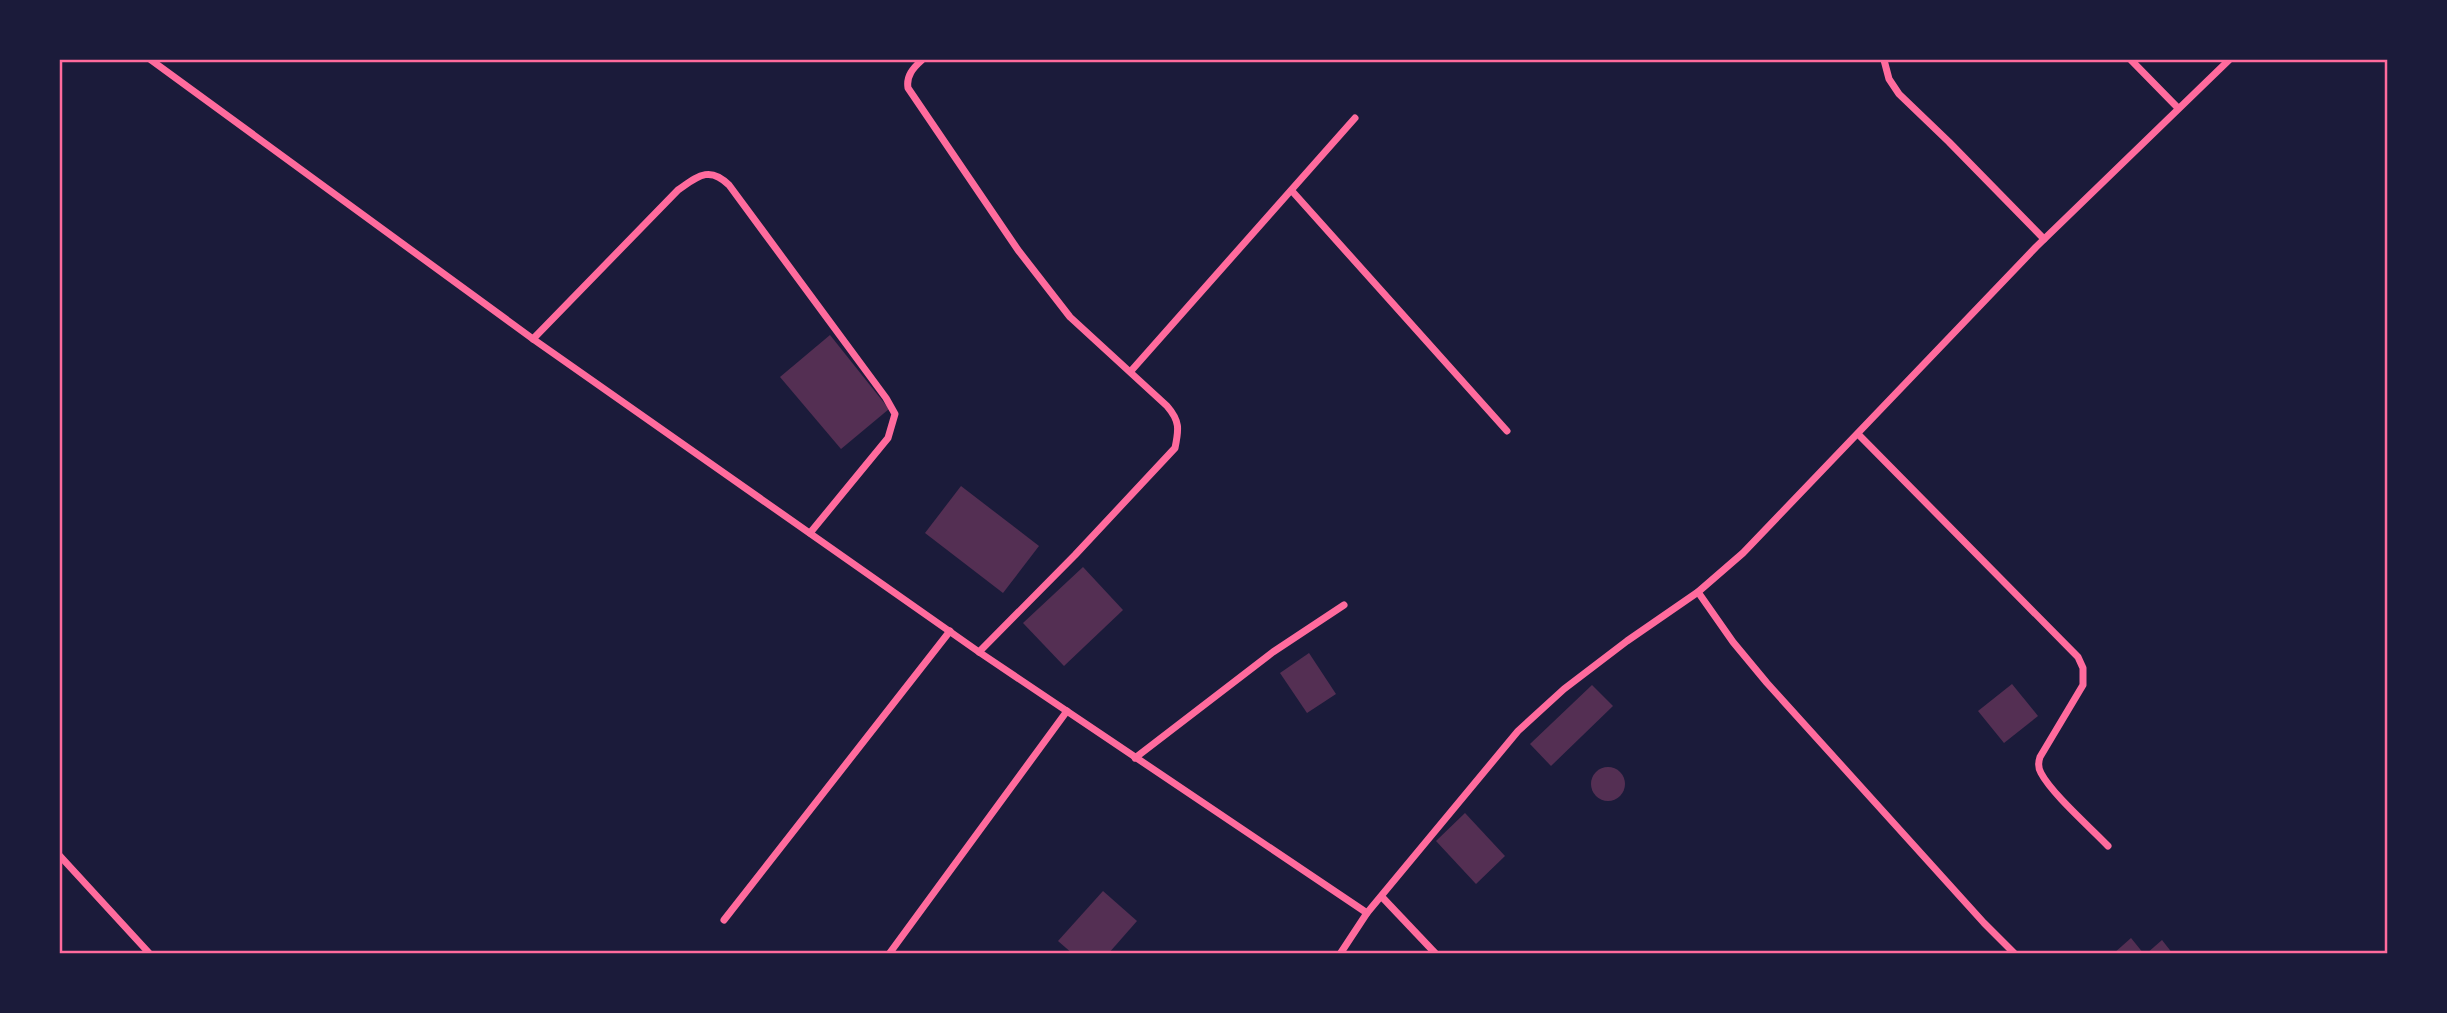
<svg xmlns="http://www.w3.org/2000/svg" width="2447" height="1013" viewBox="0 0 2447 1013" font-family="'Crimson Pro',serif">
<style>
.building{fill:#542f53}
.lines{fill:none;stroke-linecap:round;stroke-linejoin:round}
.minor{stroke:#ff6b9d;stroke-width:7}
.neatline{fill:none;stroke:#ff6b9d;stroke-width:2.5}
</style>
<rect width="100%" height="100%" fill="#1b1b3a"/>
<!-- building -->
<g class="building">
<polygon points="830,335 889,409 841,449 780,377"/>
<polygon points="961,486 1039,546 1003,593 925,533"/>
<polygon points="1083,567 1123,610 1064,666 1023,623"/>
<polygon points="1309,653 1336,694 1307,713 1280,673"/>
<polygon points="2012,684 2038,716 2004,743 1978,711"/>
<polygon points="1592,685 1613,706 1551,766 1530,744"/>
<circle cx="1608" cy="784" r="17"/>
<polygon points="1465,813 1505,856 1476,884 1436,841"/>
<polygon points="1103,891 1137,921 1108,954 1073,954 1058,941"/>
<polygon points="2131,938 2144,954 2113,954"/>
<polygon points="2162,940 2173,954 2146,954"/>
</g>
<g class="lines">
<!-- minor -->
<g class="minor">
<polyline points="151,60 533,339 979,652 1367,913"/>
<path d="M922,60C913,68 906,76 908,88L1018,250L1070,317L1167,406C1180,421 1179,429 1175,448L1075,555L979,652"/>
<polyline points="1884,60 1889,79 1899,94 1949,142 2044,239"/>
<polyline points="2131,60 2178,108"/>
<polyline points="1292,191 1507,431"/>
<path d="M533,339L678,190C697,177 709,165 729,185L886,398L895,414L888,438L810,533"/>
<polyline points="1131,371 1355,118"/>
<path d="M1858,434L2078,657L2083,668V685L2040,757C2038,763 2038,768 2041,773C2052,794 2091,828 2108,846"/>
<polyline points="1698,592 1733,642 1767,683 1984,923 2015,954"/>
<polyline points="1135,758 1273,652 1344,605"/>
<polyline points="60,856 150,954"/>
<polyline points="1382,897 1436,954"/>
<polyline points="724,920 950,631"/>
<polyline points="889,954 1067,711"/>
<polyline points="1340,954 1367,913 1518,731 1564,689 1627,641 1698,592 1743,553 2036,247 2229,60"/>
</g>
</g>
<!-- border -->
<rect width="2447" height="1013" fill="none" stroke="#1b1b3a" stroke-width="122"/>
<rect x="61" y="61" width="2325" height="891" class="neatline"/>
</svg>
